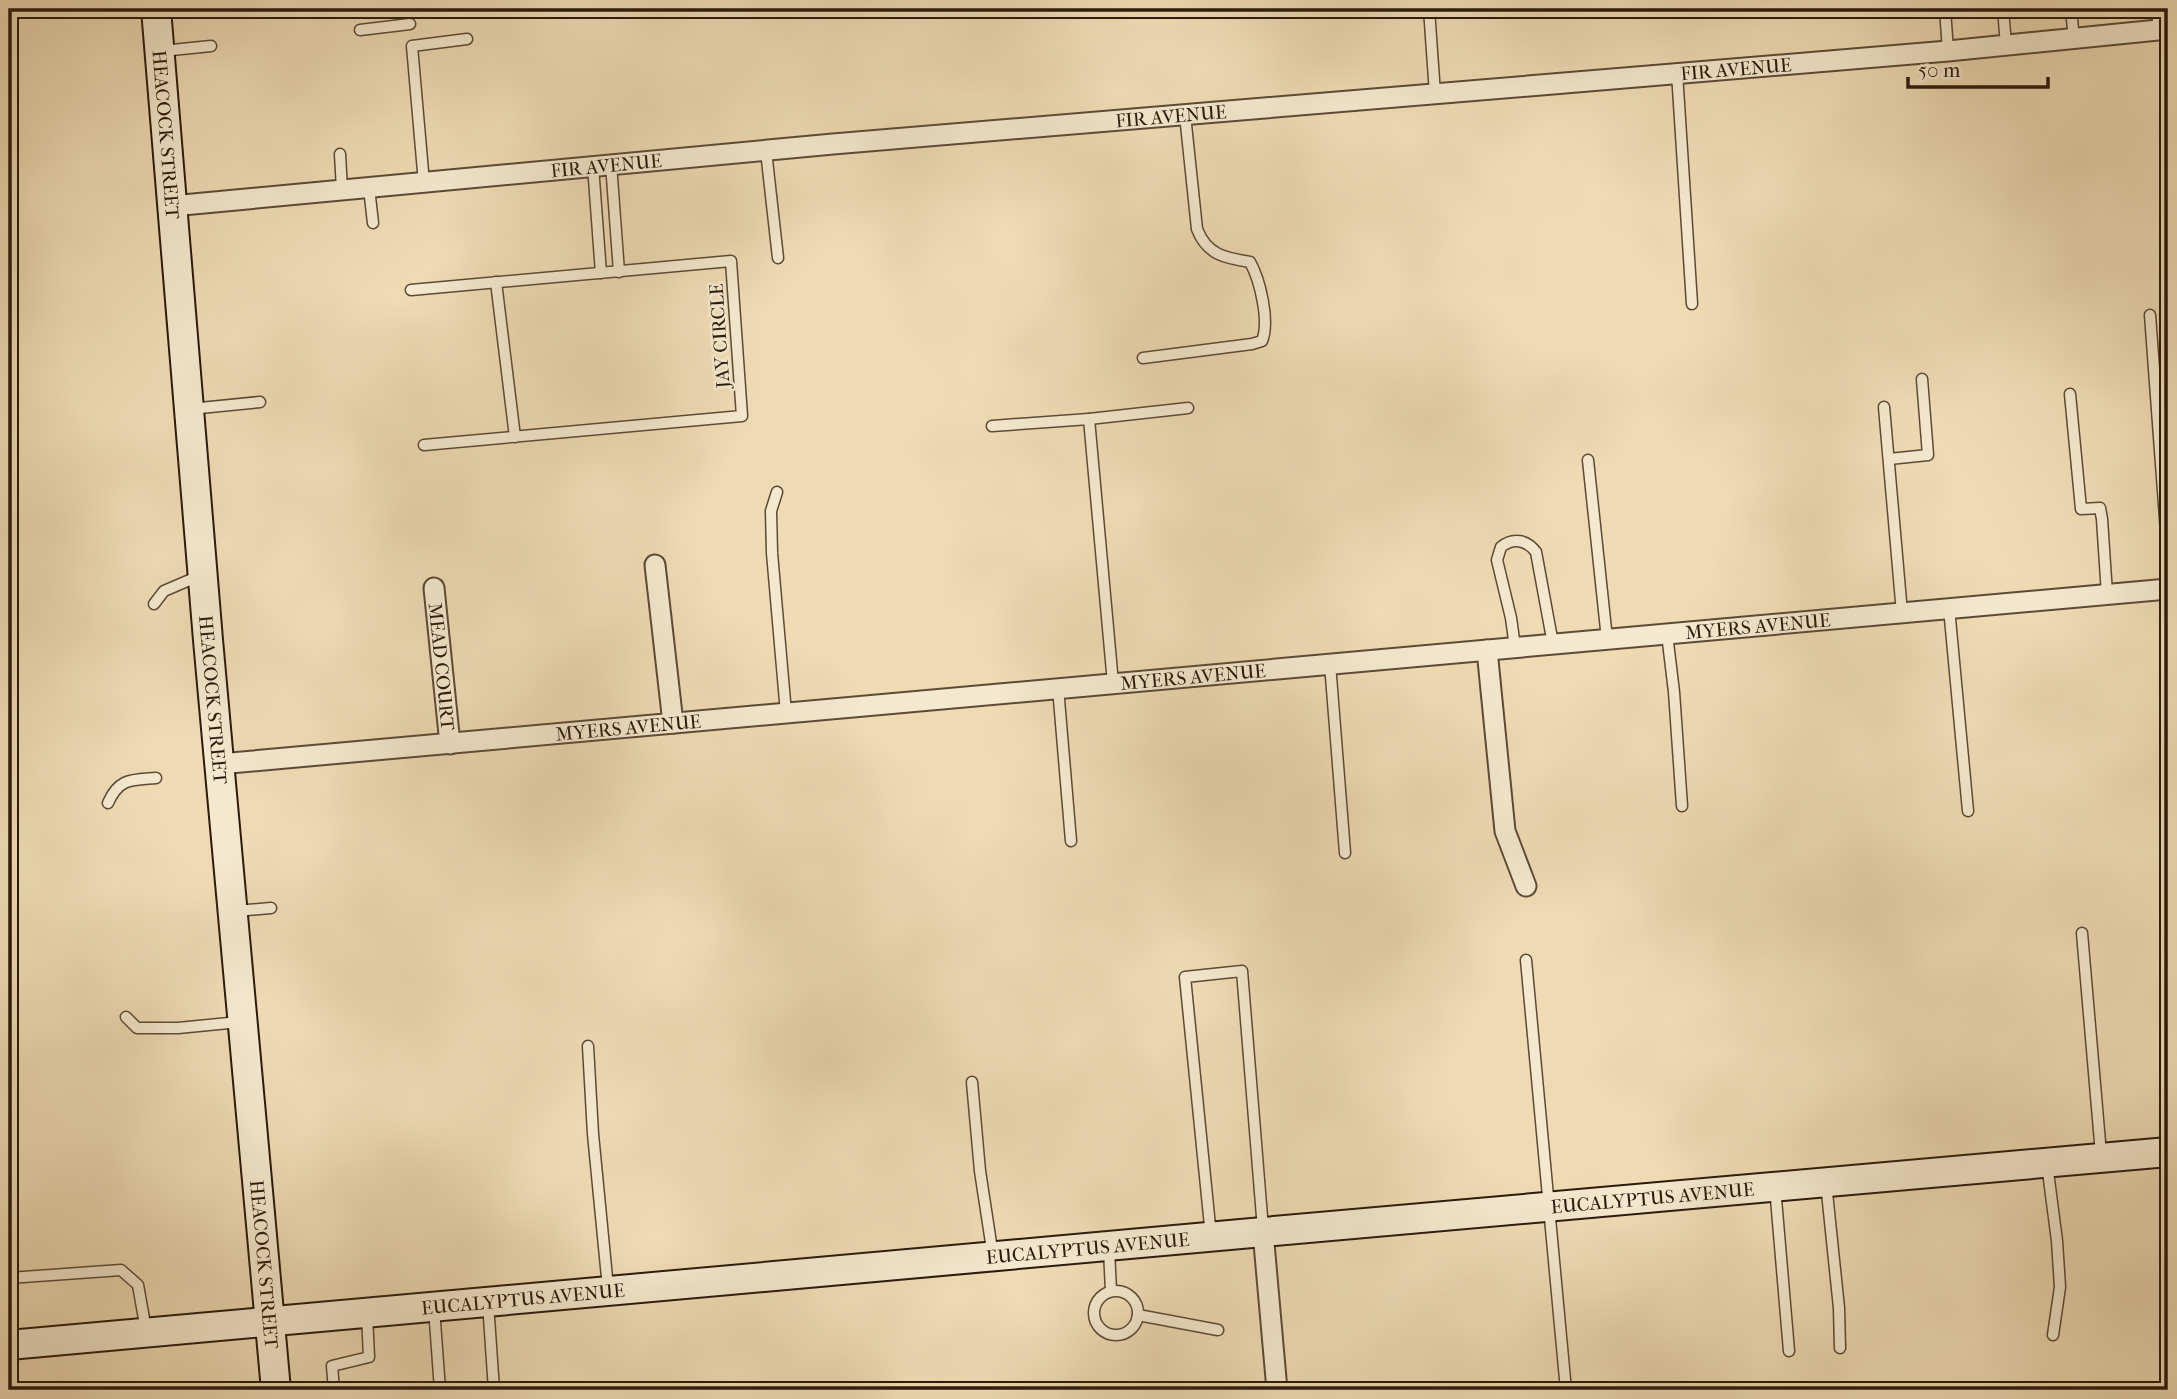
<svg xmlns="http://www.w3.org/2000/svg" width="2177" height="1399" viewBox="0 0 2177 1399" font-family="'IM FELL French Canon',serif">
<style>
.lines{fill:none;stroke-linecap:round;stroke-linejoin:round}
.lane-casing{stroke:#5c4a36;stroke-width:13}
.street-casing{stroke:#5c4a36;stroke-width:23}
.secondary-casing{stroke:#2b1a0c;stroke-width:32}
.lane{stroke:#f4e8ce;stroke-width:10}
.street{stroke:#f4e8ce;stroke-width:19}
.secondary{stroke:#f4e8ce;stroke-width:28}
.labels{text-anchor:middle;stroke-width:5;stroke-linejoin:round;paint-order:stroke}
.street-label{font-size:19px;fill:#2b1a0c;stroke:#f4e8ce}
</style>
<rect width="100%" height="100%" fill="#eedbb4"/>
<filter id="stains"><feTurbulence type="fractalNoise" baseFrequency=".00286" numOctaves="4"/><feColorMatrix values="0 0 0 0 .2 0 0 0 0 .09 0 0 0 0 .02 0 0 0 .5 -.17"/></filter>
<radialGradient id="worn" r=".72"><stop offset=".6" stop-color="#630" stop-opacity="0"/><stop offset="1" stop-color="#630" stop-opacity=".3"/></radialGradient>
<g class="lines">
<!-- lane casing -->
<g class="lane-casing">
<g id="lane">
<polyline points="1429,9 1435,94"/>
<polyline points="1945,9 1948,51"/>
<polyline points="2003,9 2006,45"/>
<polyline points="2071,9 2074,39"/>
<polyline points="2157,9 2159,30"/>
<polyline points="360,30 410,24"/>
<polyline points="162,51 211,46"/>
<polyline points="1677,73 1692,304"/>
<polyline points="766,151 778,258"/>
<polyline points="340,154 342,190"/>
<polyline points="611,164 619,272"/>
<polyline points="593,166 601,273"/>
<polyline points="424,183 412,46 467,39"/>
<polyline points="369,188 373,223"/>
<polyline points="496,282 515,437"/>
<polyline points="411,290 731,261 742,416 424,445"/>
<polyline points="2150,315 2168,559"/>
<path d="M1143,358L1252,344L1262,341C1270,321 1260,280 1250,262C1225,258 1207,255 1197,229L1185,115"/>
<polyline points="2070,394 2081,509 2100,508 2102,519 2107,594"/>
<polyline points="1884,407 1902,613"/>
<polyline points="190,409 260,402"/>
<polyline points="1089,419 1188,408"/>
<polyline points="992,426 1089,419 1113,683"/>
<polyline points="1889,459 1928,455 1922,379"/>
<polyline points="1588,460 1607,639"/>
<polyline points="777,492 771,511 772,553 786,713"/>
<polyline points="154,604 164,591 199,576"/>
<polyline points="1949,608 1968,811"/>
<polyline points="1667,634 1674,692 1682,806"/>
<path d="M1515,647L1511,618L1497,560L1501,547C1513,537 1527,540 1536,552L1553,644"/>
<polyline points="1330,664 1345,853"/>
<polyline points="1058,688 1071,841"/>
<path d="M108,803C119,778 131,780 156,778"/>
<polyline points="236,911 271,908"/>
<polyline points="2082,933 2101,1154"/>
<polyline points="1526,960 1566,1390"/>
<polyline points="126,1017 137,1028 178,1028 239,1022"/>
<polyline points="588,1046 593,1134 608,1288"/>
<polyline points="972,1082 980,1171 993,1256"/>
<polyline points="2047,1164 2057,1241 2060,1287 2053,1335"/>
<polyline points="1826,1183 1839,1308 1840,1348"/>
<polyline points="1775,1187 1789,1351"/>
<polyline points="1211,1236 1185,977 1242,971 1263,1229"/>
<polyline points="1109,1250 1111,1291"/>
<polyline points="9,1278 121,1270 138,1285 146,1330"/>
<circle cx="1116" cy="1313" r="22"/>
<polyline points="488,1303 494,1390"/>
<polyline points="434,1308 440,1390"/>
<polyline points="1138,1315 1218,1330"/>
<polyline points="334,1390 332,1366 369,1357 367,1315"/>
</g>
</g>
<!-- street casing -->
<g class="street-casing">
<g id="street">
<path id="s1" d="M172,206L833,144L1948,51L2168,29"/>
<polyline points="655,565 673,723"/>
<path id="s2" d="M434,588L450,744"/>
<polyline points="1487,650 1505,831 1526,886"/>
<path id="s3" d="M219,764L2168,589"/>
<polyline points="1263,1232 1277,1390"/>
</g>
</g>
<!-- secondary casing -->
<g class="secondary-casing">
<g id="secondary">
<path id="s4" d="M156,9L208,640L276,1390"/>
<path id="s5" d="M9,1345L1263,1232L2168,1152"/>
</g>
</g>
<!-- lane -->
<use href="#lane" class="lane"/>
<!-- street -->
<use href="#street" class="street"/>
<!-- secondary -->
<use href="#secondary" class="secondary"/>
</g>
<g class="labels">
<!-- street labels -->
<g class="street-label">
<text dy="7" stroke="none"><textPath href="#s1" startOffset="1570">FIR AVENUE</textPath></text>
<text dy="7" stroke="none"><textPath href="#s1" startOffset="1003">FIR AVENUE</textPath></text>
<text dy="7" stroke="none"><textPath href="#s4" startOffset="126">HEACOCK STREET</textPath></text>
<text dy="7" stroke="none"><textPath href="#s1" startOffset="436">FIR AVENUE</textPath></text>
<text transform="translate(719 336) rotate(-94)" y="7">JAY CIRCLE</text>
<text dy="7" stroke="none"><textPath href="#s3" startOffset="1545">MYERS AVENUE</textPath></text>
<text dy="7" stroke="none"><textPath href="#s2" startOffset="79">MEAD COURT</textPath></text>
<text dy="7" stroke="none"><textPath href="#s3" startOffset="978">MYERS AVENUE</textPath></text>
<text dy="7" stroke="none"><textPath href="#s4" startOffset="693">HEACOCK STREET</textPath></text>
<text dy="7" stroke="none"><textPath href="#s3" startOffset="411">MYERS AVENUE</textPath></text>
<text dy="7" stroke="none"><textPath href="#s5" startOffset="1650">EUCALYPTUS AVENUE</textPath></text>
<text dy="7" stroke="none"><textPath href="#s5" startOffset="1083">EUCALYPTUS AVENUE</textPath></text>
<text dy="7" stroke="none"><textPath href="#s4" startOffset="1260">HEACOCK STREET</textPath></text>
<text dy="7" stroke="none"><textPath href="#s5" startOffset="516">EUCALYPTUS AVENUE</textPath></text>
</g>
</g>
<!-- margin -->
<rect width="2177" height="1399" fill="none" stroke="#eedbb4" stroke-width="35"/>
<rect x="10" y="10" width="2156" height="1378" fill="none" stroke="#2b1a0c" stroke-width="3.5"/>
<rect x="18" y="18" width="2142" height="1364" fill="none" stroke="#2b1a0c" stroke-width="2"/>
<!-- scale -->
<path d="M1908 77v10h140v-10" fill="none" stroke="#2b1a0c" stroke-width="3.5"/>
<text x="1918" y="77" font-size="21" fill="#2b1a0c" stroke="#f4e8ce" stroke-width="5" paint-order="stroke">50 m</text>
<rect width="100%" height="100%" filter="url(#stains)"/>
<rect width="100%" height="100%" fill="url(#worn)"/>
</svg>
